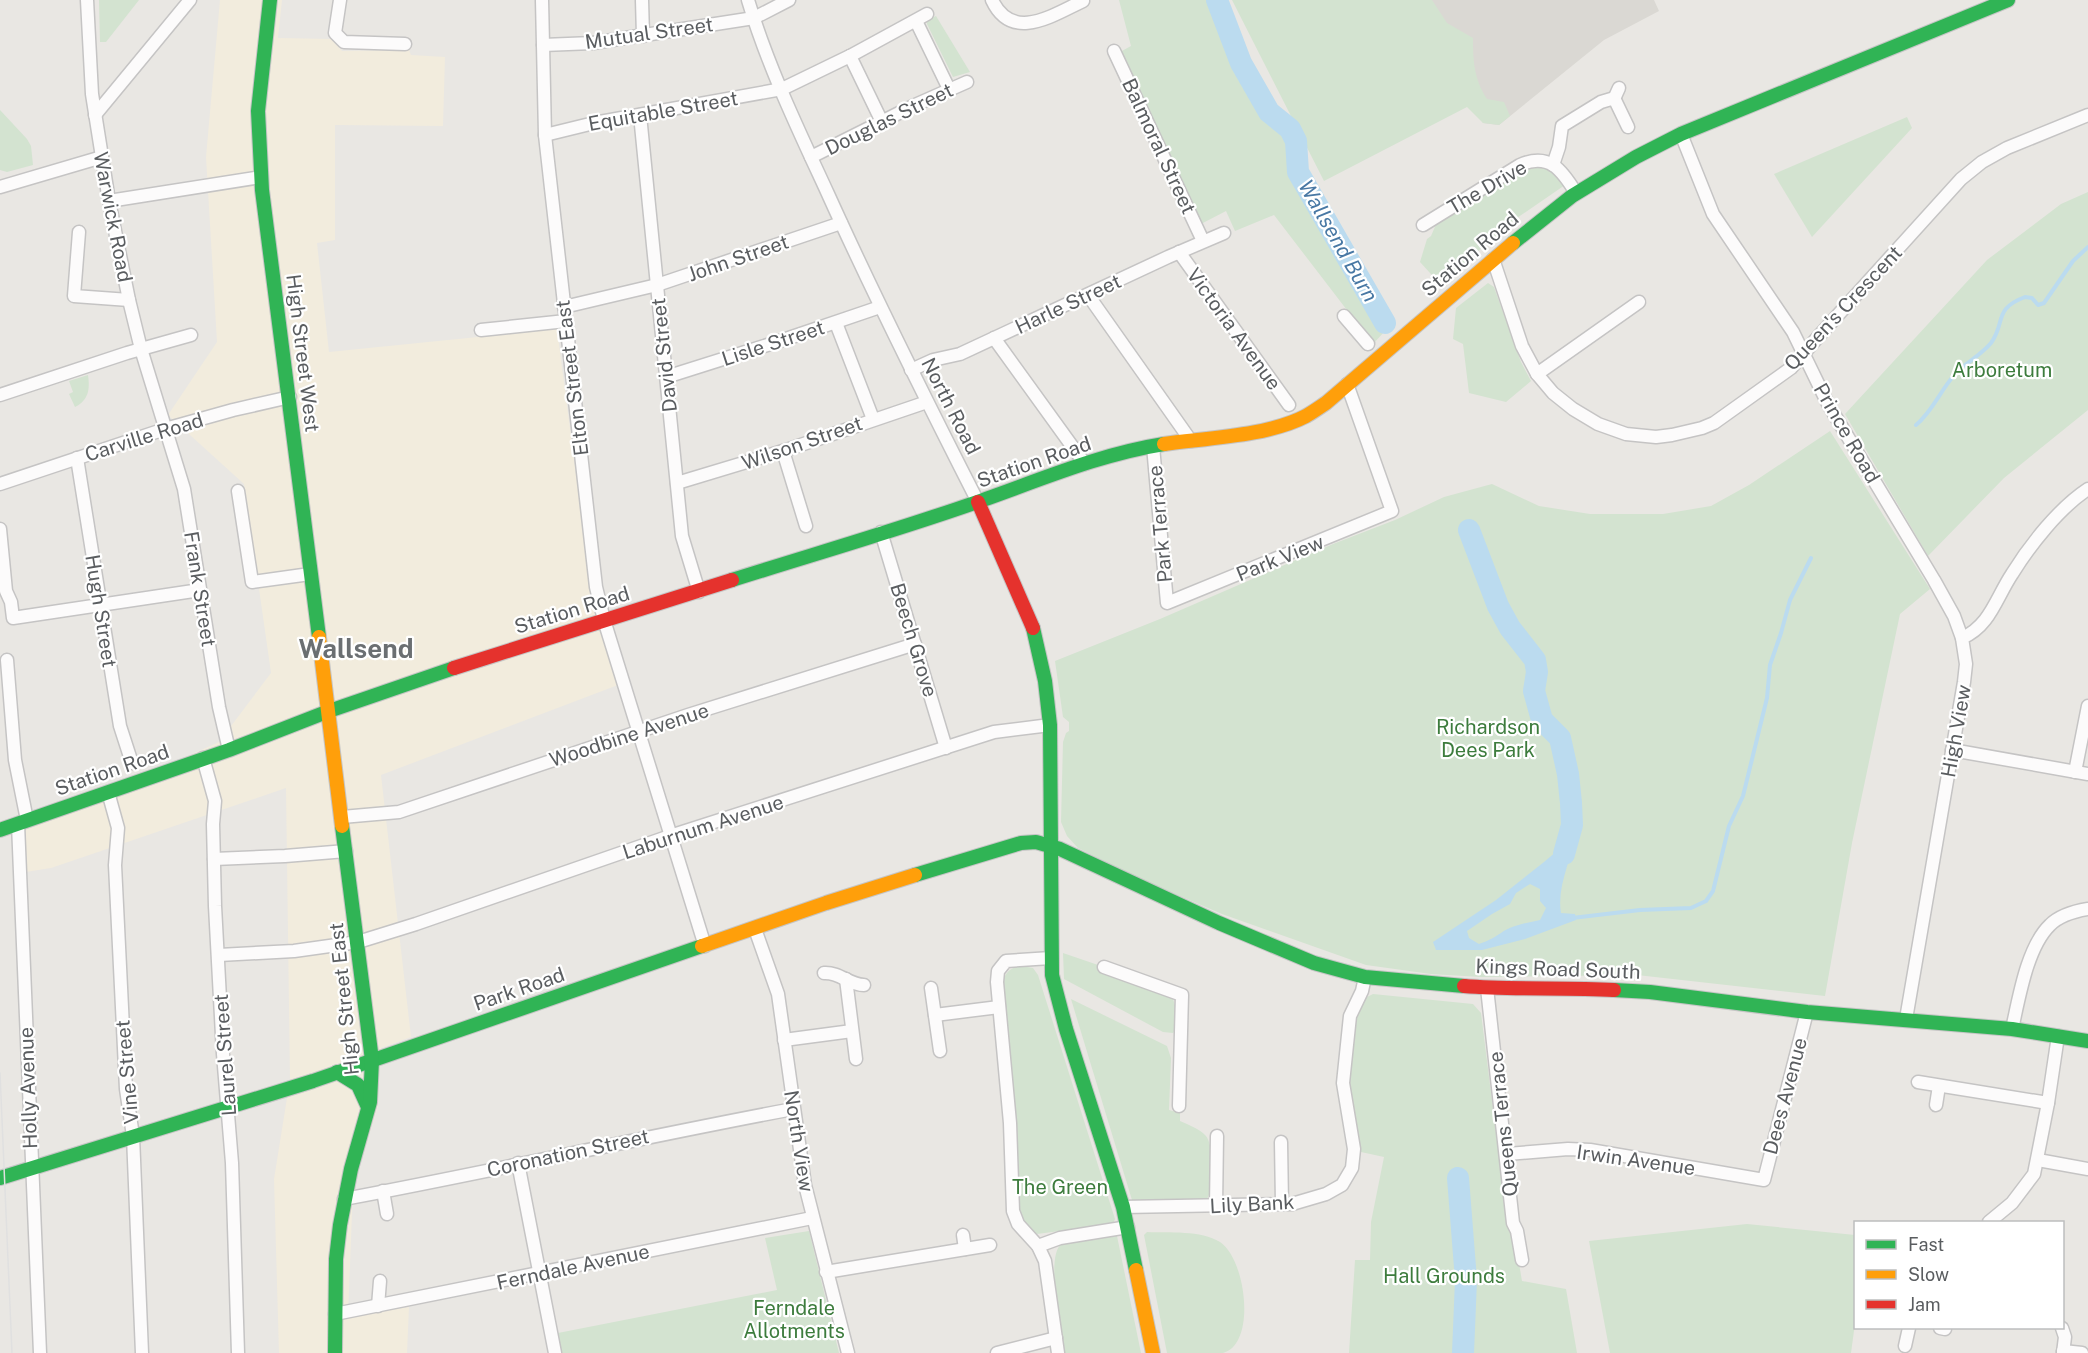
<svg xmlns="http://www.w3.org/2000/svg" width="2088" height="1353" viewBox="0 0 2088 1353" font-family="'Public Sans',sans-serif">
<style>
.commercial{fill:#f2ecdd}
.education{fill:#dad8d3}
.green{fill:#d3e3d0}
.water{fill:#bbdbef;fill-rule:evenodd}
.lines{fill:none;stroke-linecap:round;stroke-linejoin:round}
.stream{stroke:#bbdbef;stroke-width:4}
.river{stroke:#bbdbef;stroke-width:22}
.street-casing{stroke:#c5c4c4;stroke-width:15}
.fast-casing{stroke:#c5c5c5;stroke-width:16}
.slow-casing{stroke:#c5c5c5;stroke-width:16}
.jam-casing{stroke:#c5c5c5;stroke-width:16}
.street{stroke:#fcfbfb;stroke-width:12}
.fast{stroke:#30b455;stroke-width:14}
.slow{stroke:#ff9f0a;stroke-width:14}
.jam{stroke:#e5322d;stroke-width:14}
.tram{stroke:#e0e0e0;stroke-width:1.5}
.labels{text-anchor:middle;stroke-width:4.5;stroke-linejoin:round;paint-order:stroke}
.street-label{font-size:20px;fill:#5a5d60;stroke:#fff}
.park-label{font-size:20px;fill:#3d7c3d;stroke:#fff}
.water-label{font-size:21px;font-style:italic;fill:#4878a4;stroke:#fff}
.district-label{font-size:26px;font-weight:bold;fill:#6b6f72;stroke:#fff}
</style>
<rect width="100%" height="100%" fill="#e9e7e3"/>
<!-- commercial -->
<polygon class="commercial" points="220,0 282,0 278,38 331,39 342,51 409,50 411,55 445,57 443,126 335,125 335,240 317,243 329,352 557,329 593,604 618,685 381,775 411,1037 381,1048 378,1106 353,1187 348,1317 409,1307 407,1353 279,1353 274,1179 290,1079 286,788 51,868 26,872 23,830 219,742 271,673 244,484 168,415 217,342 206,157"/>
<!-- education -->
<polygon class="education" points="1417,0 1654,0 1659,11 1604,40 1499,125 1483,123"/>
<!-- green -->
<g class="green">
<polygon points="99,0 139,0 106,42 100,42"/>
<polygon points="1119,0 1210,0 1236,63 1268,119 1288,142 1291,174 1303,200 1312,205 1385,331 1373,344 1274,215 1235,231 1226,211 1201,224 1120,52 1131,46"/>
<path d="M1232,0H1432L1447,23L1473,38C1473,61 1474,79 1487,99L1504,102L1510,116L1499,125L1483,123L1467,107L1324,181Z"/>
<polygon points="936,16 970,72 953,77 927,24 927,20"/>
<polygon points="0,110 27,139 31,146 33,165 7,172 0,170"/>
<polygon points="1907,117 1912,128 1812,237 1774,174"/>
<polygon points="1536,166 1551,168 1565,185 1514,220 1440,284 1420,262 1427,239 1431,236 1437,222 1525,169"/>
<polygon points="2088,192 2088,410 2004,478 1928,556 1845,414 1987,260 2061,204"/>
<polygon points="1488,283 1494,287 1521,362 1531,381 1506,402 1469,393 1463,344 1453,339 1456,308"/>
<path d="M88,375C90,389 89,400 75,407L69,394L73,392L69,381Z"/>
<polygon points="1830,431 1930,589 1900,614 1852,843 1825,996 1637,975 1481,977 1431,974 1366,965 1222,914 1138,878 1078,848 1067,836 1061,822 1063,742 1066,733 1069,731 1069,722 1063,717 1055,661 1160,619 1333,544 1395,520 1444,497 1492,484 1539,506 1590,514 1663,514 1711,506 1749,485"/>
<polygon points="1063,953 1101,966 1101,970 1173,999 1178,1015 1177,1029 1173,1033 1163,1032 1064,979"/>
<path d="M1022,966L1033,968L1038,975L1115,1219L1113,1224L1037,1234L1026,1226L1018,1204L1017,1142L1002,986C1004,974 1009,967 1022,966Z"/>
<polygon points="1373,994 1473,1004 1481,1013 1507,1221 1514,1234 1522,1281 1566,1289 1577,1353 1349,1353 1355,1260 1370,1260 1371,1222 1384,1157 1361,1152 1348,1086 1355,1016 1363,999"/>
<path d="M1071,999L1167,1046L1171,1058L1169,1110L1180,1113V1121C1189,1125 1200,1129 1206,1136C1214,1145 1215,1191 1206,1200H1132Z"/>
<polygon points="1747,1224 1855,1235 1856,1316 1851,1353 1610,1353 1589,1241"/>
<polygon points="809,1231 839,1353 562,1353 558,1333 777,1290 765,1238"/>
<path d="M1147,1232C1169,1233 1201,1230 1220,1242C1246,1259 1257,1344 1223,1353C1213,1353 1180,1353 1167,1353L1144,1235Z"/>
<path d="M1117,1236L1141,1353H1063C1061,1335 1045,1252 1062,1244C1073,1239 1104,1238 1117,1236Z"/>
</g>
<!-- water -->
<path class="water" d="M1572,825L1574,828C1575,857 1556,883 1561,913L1575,914L1576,920L1525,939L1482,950H1436L1433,942L1496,900L1544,862L1557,851ZM1530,884L1540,889V901L1546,908L1540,920C1527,923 1512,925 1501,933C1493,938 1488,941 1479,944L1469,938L1467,931L1492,914L1510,904L1516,893Z"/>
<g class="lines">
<!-- stream -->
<g class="stream">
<path d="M1916,425C1933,411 1941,389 1956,373C1966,363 1982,354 1991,343C2006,322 1993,309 2025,297L2032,298L2038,305L2044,303L2073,261L2088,247"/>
<polyline points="1572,918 1640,910 1691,908 1706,901 1713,891 1729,826 1743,796 1767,698 1770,665 1781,633 1790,600 1811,558"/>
</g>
<!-- river -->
<g class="river">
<polyline points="1217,0 1241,63 1269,112 1290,129 1296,141 1298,172 1385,323"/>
<polyline points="1469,530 1498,606 1510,628 1535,660 1537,672 1534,691 1542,720 1560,738 1568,774 1571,803 1572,825 1564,854"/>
<polyline points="1458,1178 1466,1280 1463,1353"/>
</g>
<!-- street casing -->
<g class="street-casing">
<g id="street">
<polyline points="87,0 92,94 109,201 129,300 141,349 184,489 219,707 229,750"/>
<polyline points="340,0 335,33 344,42 405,44"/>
<polyline points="542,0 545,135 596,587 604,620 705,946"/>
<polyline points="642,0 643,36"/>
<path d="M748,0C768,67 799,131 828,194C875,298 926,400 978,502"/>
<path d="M992,0C1012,43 1053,15 1083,1"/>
<polyline points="916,21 949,89"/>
<polyline points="543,45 593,43 754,18 789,0"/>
<polyline points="1114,51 1203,241"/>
<polyline points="850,56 882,122"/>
<polyline points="1614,99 1619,88"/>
<polyline points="95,115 190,0"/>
<polyline points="640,115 682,536 699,592"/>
<polyline points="1681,134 1713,214 1793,332 1828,404 1934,580 1954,616 1962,638"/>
<polyline points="545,135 594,123 782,89 850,56 927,14"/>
<polyline points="811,157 915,105 967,82"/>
<polyline points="1553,165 1559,147 1562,126 1601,102 1611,99 1615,100 1628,127"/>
<polyline points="0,187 102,157"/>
<polyline points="109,201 261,177"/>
<path d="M1423,225L1520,165C1549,152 1562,170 1576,193"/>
<polyline points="79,232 74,296 129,300"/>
<polyline points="1179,252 1289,405"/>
<polyline points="1493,259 1522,346 1537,374 1553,393 1573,409 1598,424 1626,434 1656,437 1672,435 1702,428 1714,423 1791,368 1818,337 1961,179 1982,162 2007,148 2088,115"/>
<polyline points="1088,295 1191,441"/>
<polyline points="564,307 657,285 841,223"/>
<polyline points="1344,316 1368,344"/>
<polyline points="836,323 873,419"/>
<polyline points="481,330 566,321"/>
<polyline points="994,338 1085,464"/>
<polyline points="911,370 933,360 960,354 1168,257 1224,233"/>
<polyline points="1537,374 1639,302"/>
<polyline points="666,377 780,341 880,307"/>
<polyline points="0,395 127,353 191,335"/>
<polyline points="1153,446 1167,603 1392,511 1347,384"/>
<polyline points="783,451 806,526"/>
<polyline points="77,458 120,726 132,763"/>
<polyline points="677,483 783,451 927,402"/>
<polyline points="0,484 165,429 233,410 290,397"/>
<polyline points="238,491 252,582 310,574"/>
<polyline points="0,529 6,591 11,602 13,618 200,590"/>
<polyline points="881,532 946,748"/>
<polyline points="7,660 15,760 27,820"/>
<polyline points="1952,750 2088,774"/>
<polyline points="203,758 215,801 213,824 215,906 223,1054 232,1163 238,1353"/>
<polyline points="2075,772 2088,706"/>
<polyline points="108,792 118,828 115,865 126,1089 133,1136 142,1353"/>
<polyline points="342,817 399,812 688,715 915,644"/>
<polyline points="18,824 40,1353"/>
<polyline points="214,859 285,856 346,851"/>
<polyline points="755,929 778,994 805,1185 848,1353"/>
<polyline points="219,955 294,951 358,942 416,924 670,836 994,732 1050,725"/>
<polyline points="1051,958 1006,961 998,971 997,982 1010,1123 1013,1211 1018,1224 1038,1246 1045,1261 1058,1353"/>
<polyline points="1104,967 1182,995 1179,1106"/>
<path d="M824,973C840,972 849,985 864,985"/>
<polyline points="846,979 856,1059"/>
<polyline points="931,988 940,1051"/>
<polyline points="1487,988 1513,1223 1517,1231 1522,1260"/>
<polyline points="935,1015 999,1007"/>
<path d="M1906,1019L1964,682L1966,664L1962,638C1990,626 1996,598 2012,574C2030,545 2059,508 2088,489"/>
<path d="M2012,1029C2019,998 2027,947 2050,925C2059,916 2076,911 2088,909"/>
<polyline points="784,1040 852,1031"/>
<polyline points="1918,1082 2048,1103"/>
<polyline points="1936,1105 1939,1086"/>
<polyline points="1281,1142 1282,1204"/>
<polyline points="1507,1154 1568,1149 1590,1150 1764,1180 1807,1012"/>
<polyline points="2038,1160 2088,1169"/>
<polyline points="518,1163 555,1353"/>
<polyline points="383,1191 387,1214"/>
<path d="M344,1199C494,1171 643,1137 793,1109"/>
<polyline points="1123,1207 1292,1204 1326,1194 1342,1185 1352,1168 1354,1149 1343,1083 1350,1016 1362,991 1365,977"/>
<polyline points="1216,1207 1217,1136"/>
<polyline points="1989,1222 2012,1203 2034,1174 2048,1103 2058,1036"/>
<polyline points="963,1235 965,1249"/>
<polyline points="1038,1246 1060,1238 1128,1227"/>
<polyline points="826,1272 990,1245"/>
<polyline points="378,1306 380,1281"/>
<polyline points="335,1314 812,1218"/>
<polyline points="1940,1328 1945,1329"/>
<polyline points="2062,1328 2065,1337 2063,1353"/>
<polyline points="1905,1346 1909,1328"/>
<polyline points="2063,1351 2082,1353"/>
<polyline points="997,1353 1056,1338"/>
</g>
</g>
<!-- fast casing -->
<g class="fast-casing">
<g id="fast">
<polyline points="270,0 258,111 262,190 319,637"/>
<polyline points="1513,243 1572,196 1636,157 1681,134 2008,0"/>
<path d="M732,580C814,554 898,530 980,501C1040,480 1100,454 1164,444"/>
<polyline points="1033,628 1045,681 1050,725 1052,975 1066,1029 1123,1207 1136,1270"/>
<polyline points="0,830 229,750 329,711 454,668"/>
<polyline points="915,875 1021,843 1036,842 1060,849 1219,923 1314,963 1365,977 1464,986"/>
<polyline points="1614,990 1650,992 1807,1012 2012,1029 2088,1041"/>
<polyline points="337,1072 358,1085 368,1107"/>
<polyline points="0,1178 313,1081 702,946"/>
<polyline points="335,1353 336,1259 340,1225 351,1169 370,1102 372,1060 342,826"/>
</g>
</g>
<!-- slow casing -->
<g class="slow-casing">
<g id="slow">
<path d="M1164,444C1207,438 1268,436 1306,416C1313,412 1320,407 1326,403L1513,243"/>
<polyline points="319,637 342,826"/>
<polyline points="702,946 826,903 915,875"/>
<polyline points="1136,1270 1153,1353"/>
</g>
</g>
<!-- jam casing -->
<g class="jam-casing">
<g id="jam">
<polyline points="978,502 1033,628"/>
<polyline points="454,668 732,580"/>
<path d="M1464,986C1514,990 1564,987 1614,990"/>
</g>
</g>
<!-- street -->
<use href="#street" class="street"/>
<!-- fast -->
<use href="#fast" class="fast"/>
<!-- slow -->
<use href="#slow" class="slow"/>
<!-- jam -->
<use href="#jam" class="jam"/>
<!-- tram -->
<polyline class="tram" points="0,1073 12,1353"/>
</g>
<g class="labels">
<!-- street labels -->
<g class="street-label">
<text transform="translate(649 33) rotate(-8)" y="7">Mutual Street</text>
<text transform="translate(663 111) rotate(-10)" y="7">Equitable Street</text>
<text transform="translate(889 119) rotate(-26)" y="7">Douglas Street</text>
<text transform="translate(1159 146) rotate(65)" y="7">Balmoral Street</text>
<text transform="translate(1487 187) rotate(-30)" y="7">The Drive</text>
<text transform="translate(113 217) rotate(79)" y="7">Warwick Road</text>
<text transform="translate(1470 254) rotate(-40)" y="7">Station Road</text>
<text transform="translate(738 258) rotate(-19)" y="7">John Street</text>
<text transform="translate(1068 304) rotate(-25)" y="7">Harle Street</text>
<text transform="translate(1843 308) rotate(-47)" y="7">Queen's Crescent</text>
<text transform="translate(1234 329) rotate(54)" y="7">Victoria Avenue</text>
<text transform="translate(773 343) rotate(-18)" y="7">Lisle Street</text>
<text transform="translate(303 353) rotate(83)" y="7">High Street West</text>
<text transform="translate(664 355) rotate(-96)" y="7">David Street</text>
<text transform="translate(572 378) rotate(-97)" y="7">Elton Street East</text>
<text transform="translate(951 406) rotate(63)" y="7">North Road</text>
<text transform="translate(1847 433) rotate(60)" y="7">Prince Road</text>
<text transform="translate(144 437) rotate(-17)" y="7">Carville Road</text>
<text transform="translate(802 443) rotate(-19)" y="7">Wilson Street</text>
<text transform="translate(1034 462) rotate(-19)" y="7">Station Road</text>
<text transform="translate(1160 524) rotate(-95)" y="7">Park Terrace</text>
<text transform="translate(1280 558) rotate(-22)" y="7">Park View</text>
<text transform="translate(200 589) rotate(81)" y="7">Frank Street</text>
<text transform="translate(572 610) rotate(-17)" y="7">Station Road</text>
<text transform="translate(101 611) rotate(81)" y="7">Hugh Street</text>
<text transform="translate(914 640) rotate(73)" y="7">Beech Grove</text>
<text transform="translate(1956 731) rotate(-80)" y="7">High View</text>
<text transform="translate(629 735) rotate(-18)" y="7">Woodbine Avenue</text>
<text transform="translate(112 770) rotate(-19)" y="7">Station Road</text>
<text transform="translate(703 827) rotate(-18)" y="7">Laburnum Avenue</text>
<text transform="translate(1558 969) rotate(2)" y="7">Kings Road South</text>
<text transform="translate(519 989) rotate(-19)" y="7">Park Road</text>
<text transform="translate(344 999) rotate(-96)" y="7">High Street East</text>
<text transform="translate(225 1055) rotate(-94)" y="7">Laurel Street</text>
<text transform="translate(127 1072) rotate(-95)" y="7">Vine Street</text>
<text transform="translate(28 1088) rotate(-92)" y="7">Holly Avenue</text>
<text transform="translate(1785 1096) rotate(-75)" y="7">Dees Avenue</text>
<text transform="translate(1503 1124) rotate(-96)" y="7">Queens Terrace</text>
<text transform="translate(799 1141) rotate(81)" y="7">North View</text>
<text transform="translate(568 1153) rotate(-12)" y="7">Coronation Street</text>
<text transform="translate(1636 1160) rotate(8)" y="7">Irwin Avenue</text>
<text transform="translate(1252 1204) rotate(-3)" y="7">Lily Bank</text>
<text transform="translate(573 1267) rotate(-12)" y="7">Ferndale Avenue</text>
</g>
<!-- park labels -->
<g class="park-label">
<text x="2002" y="377">Arboretum</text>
<text x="1488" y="734">Richardson<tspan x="1488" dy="23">Dees Park</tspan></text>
<text x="1060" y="1194">The Green</text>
<text x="1444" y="1283">Hall Grounds</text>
<text x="794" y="1315">Ferndale<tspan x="794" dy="23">Allotments</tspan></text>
</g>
<!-- water labels -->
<g class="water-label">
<text transform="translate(1338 241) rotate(60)" y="7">Wallsend Burn</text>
</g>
<!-- district labels -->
<g class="district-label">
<text x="356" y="658">Wallsend</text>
</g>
</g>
<!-- legend -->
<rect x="1854" y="1221" width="210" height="108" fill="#ffffff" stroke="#bdbebf" stroke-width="1.5"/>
<rect x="1866" y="1240" width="30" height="9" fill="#30b455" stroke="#bdbebf" stroke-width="1.5"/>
<text x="1908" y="1251" font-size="18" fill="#5a5d60">Fast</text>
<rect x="1866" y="1270" width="30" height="9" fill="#ff9f0a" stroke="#bdbebf" stroke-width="1.5"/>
<text x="1908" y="1281" font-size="18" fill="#5a5d60">Slow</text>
<rect x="1866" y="1300" width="30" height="9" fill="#e5322d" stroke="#bdbebf" stroke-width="1.5"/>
<text x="1908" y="1311" font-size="18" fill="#5a5d60">Jam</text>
</svg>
